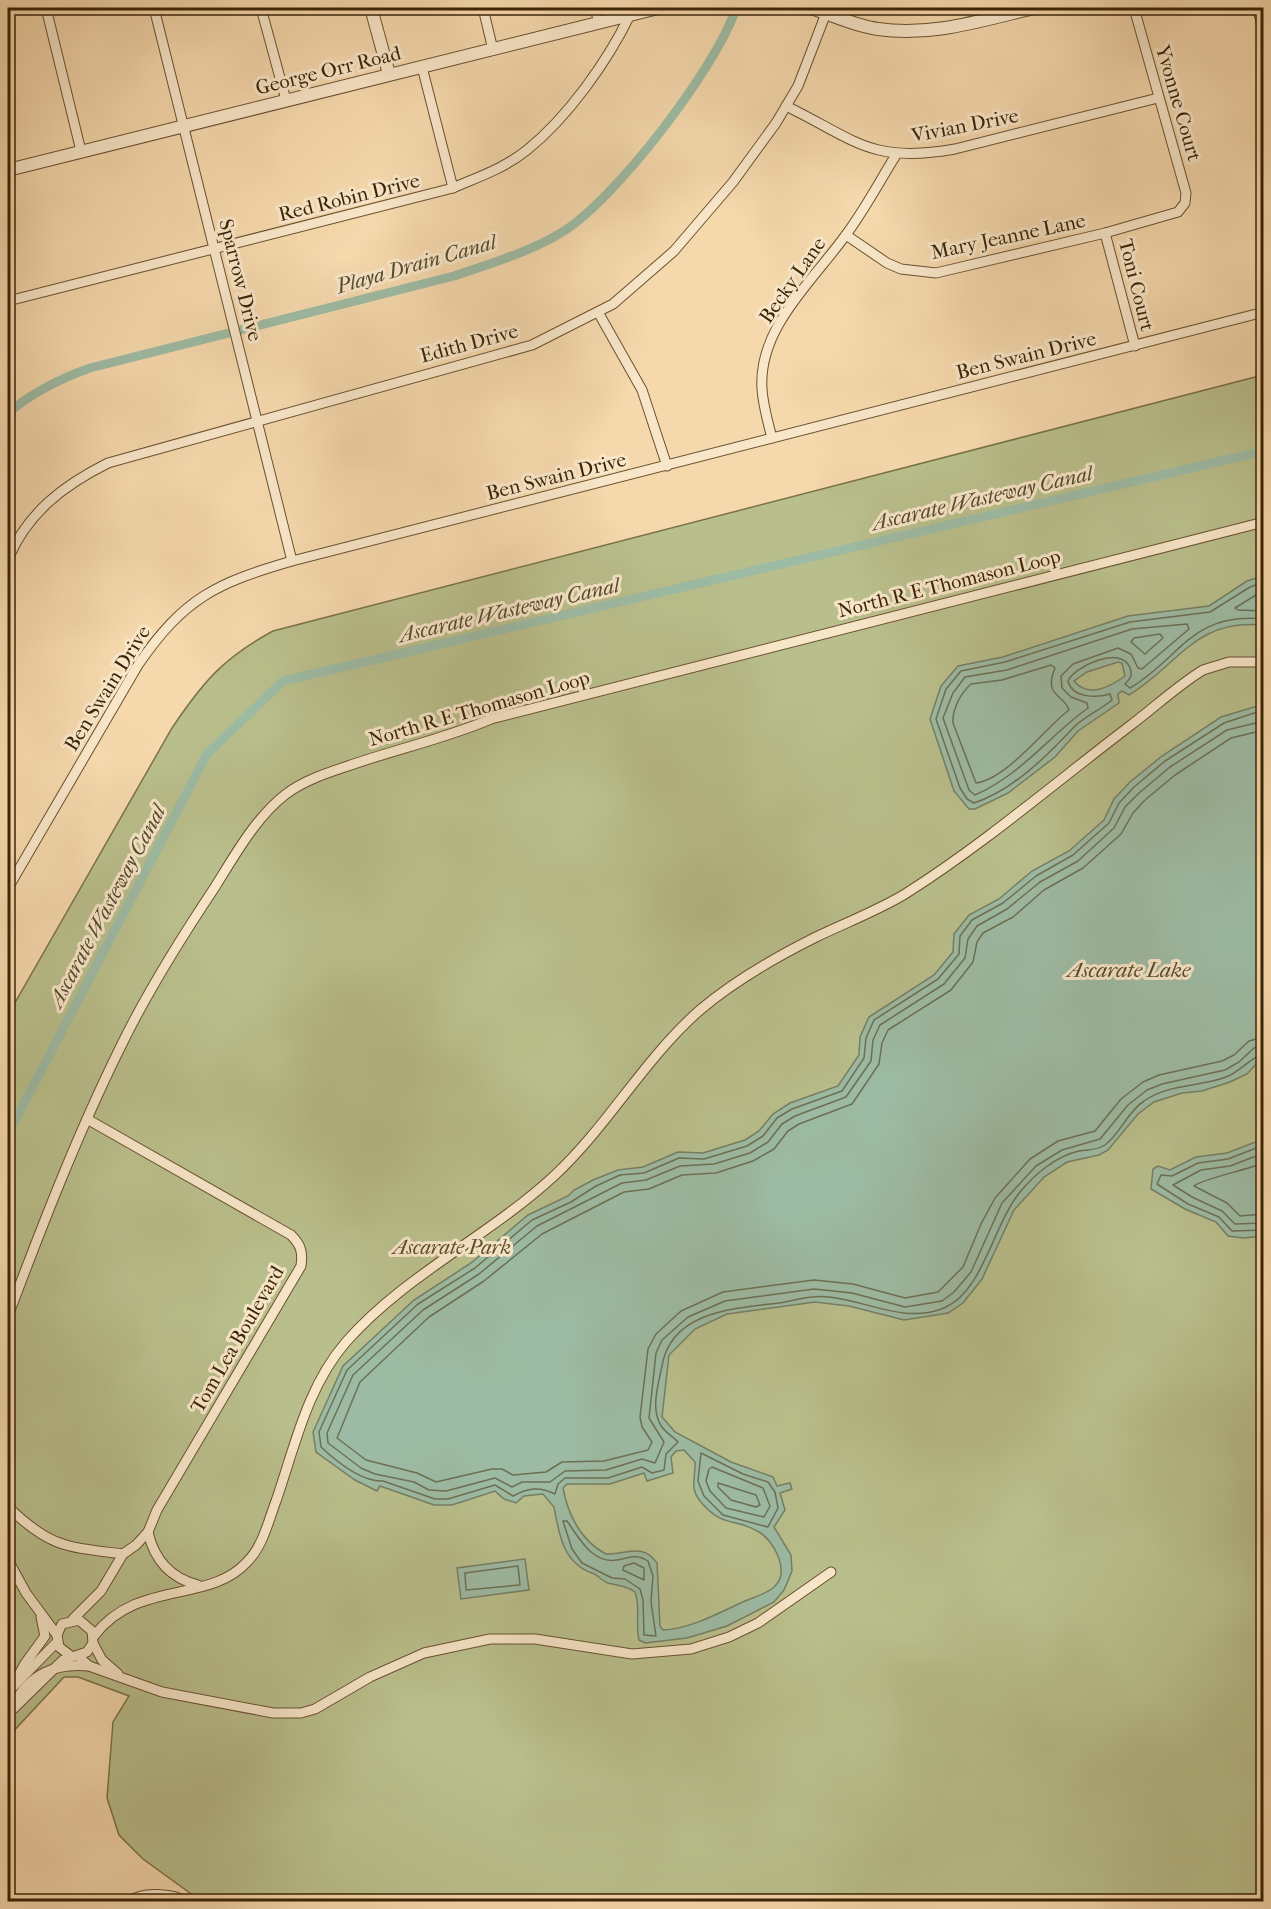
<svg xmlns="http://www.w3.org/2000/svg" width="1271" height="1909" viewBox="0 0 1271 1909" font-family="'IM FELL French Canon',serif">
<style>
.green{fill:#b9bf8c;stroke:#7a7248;stroke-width:1.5}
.water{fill:#9dbba4;stroke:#757f64;stroke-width:1.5;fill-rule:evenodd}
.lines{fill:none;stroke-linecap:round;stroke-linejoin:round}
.shore{stroke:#6c7054;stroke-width:1.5}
.canal{stroke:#9dbba4;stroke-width:9}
.minor-casing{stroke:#69512f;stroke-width:11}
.tertiary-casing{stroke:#69512f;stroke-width:14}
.minor{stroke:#f8e6c9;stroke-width:9}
.tertiary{stroke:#f8e6c9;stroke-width:12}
.labels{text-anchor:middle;stroke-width:6;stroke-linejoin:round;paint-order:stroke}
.street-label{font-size:20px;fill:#3a2405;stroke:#f8e6c9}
.park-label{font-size:20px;font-style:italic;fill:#5a4b27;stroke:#f8e6c9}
.water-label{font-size:21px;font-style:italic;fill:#534a2d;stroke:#f8e6c9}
</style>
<rect width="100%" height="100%" fill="#f5d8ac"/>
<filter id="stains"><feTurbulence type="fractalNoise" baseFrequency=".00333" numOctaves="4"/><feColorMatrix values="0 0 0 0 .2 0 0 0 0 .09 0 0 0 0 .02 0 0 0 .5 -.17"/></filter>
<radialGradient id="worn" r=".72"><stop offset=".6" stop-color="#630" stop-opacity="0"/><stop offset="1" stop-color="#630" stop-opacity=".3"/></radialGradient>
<!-- green -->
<path class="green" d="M1263,375V1901H201L143,1859L119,1835L107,1798L113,1722L129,1696L78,1677H64L8,1737V1015L172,728C203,682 223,658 273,631Z"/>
<!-- water -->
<g class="water">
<path d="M1263,576V625C1194,619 1180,664 1129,695L1122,691L1118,694L1119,703L1078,731L1055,757L1008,793L975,809H969L954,791L930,719L941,686L958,666L1003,657L1128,616L1209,606L1247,581ZM1118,662L1122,663L1125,676C1111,686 1089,699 1074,681L1087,672Z"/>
<path d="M1254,707H1264L1263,1057L1247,1074L1230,1082L1202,1091L1182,1093L1154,1102L1138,1114L1108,1150L1099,1155L1067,1162L1044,1177L1014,1210L982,1279L963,1303L948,1313L904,1320L849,1306L815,1302L727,1314L695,1329L669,1355L662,1417L675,1432L731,1462L773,1477L777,1486L790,1483L792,1489L780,1493L785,1510L774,1527L791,1555L792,1571L784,1590L774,1602L727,1626L687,1638L645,1643L639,1640C635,1624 641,1607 635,1592C626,1585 619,1586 608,1583C602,1581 598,1575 592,1573C563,1563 559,1534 554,1507L543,1494L524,1496L516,1503L504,1499L495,1491L452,1505H434L380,1486L377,1491L355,1480L316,1452L313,1432L343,1366L414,1300L471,1263L528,1215L568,1196L574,1190L593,1180L618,1170L643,1167L678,1152L703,1153L745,1140L759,1131L773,1114L790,1103L838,1086L859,1055L860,1037L869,1017L934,975L953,952L954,934L969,915L999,899L1032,871L1069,851L1104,820L1114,799L1130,782L1162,756L1221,717ZM684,1450L695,1462C696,1477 689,1487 700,1501C723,1529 735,1517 759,1532C774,1541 791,1572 774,1587C766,1594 755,1597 745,1601C720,1612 691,1629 663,1630L660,1626L657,1563C642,1542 627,1555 606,1554C581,1541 568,1515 563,1488L567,1484H610L644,1473L647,1481L673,1473L671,1457L676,1451Z"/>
<polygon points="1263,1139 1263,1236 1243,1238 1228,1236 1216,1222 1185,1209 1151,1189 1153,1169 1158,1166 1170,1170 1196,1157 1227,1153"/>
<polygon points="525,1559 529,1590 461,1599 457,1568"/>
</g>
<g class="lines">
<!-- shore -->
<g class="shore">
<path d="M1264,582L1250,587L1210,612L1130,622L1005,662L961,671L946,689L936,719L960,788L967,799L974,803C1013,790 1046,757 1074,727C1084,717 1100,710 1112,700L1110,694C1096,698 1072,698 1068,681C1074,667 1121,644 1130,668C1133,675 1130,679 1125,684L1130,688C1182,657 1191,612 1264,619"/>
<polyline points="1264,590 1235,608 1238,610 1264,611"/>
<path d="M1187,624L1189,629L1142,669L1138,668L1131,654L1118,648L1073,664L1061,676L1062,688L1071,697L1087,703L1088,708C1049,736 1021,775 975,795L969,790L943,718L953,693L965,677L1007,670L1132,629Z"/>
<polygon points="1160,634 1163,638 1145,654 1131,642 1134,638"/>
<path d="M1051,665L1055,668C1043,697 1064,694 1069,710C1045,728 1007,779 976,783L953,723C952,709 961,693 971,684L1002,680Z"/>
<path d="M1264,713H1254L1224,723L1165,761L1134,787L1119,803L1109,823L1073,855L1036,876L1003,903L972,920L960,936L959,954L938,979L874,1020L866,1038L864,1058L842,1091L792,1109L777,1118L763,1136L747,1146L704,1159L679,1158L644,1173L620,1175L596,1186L571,1202L532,1220L475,1268L418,1304L347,1370L319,1432L321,1447C337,1462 361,1482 383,1481L435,1499H448L495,1485L513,1496C528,1488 539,1486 555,1494L558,1484L565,1478H608L642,1467L652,1473L664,1470L666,1454L678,1442C674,1437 667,1434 662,1427C650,1411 658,1385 662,1366C671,1311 735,1308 779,1303C796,1300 812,1295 829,1297C868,1301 905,1324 944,1308C983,1292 993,1225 1020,1192C1034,1175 1056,1156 1079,1151C1088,1149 1096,1151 1105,1145C1121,1133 1127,1112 1144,1101C1168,1084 1199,1087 1226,1077C1239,1073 1253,1055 1264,1054"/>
<polyline points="1264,721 1227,730 1170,767 1139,793 1125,807 1114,828 1078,861 1040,882 1007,909 977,926 968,939 965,958 944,984 880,1025 873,1040 871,1061 846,1097 795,1116 782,1124 768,1142 750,1153 714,1164 680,1166 646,1180 622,1183 537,1226 479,1274 423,1310 353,1375 327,1433 328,1443 361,1468 375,1474 414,1482 429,1490 446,1491 495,1478 512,1487 522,1482 550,1482 565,1471 606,1470 642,1459 655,1463 664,1442 649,1418 656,1353 662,1340 688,1317 725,1301 814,1289 852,1293 905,1307 942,1301 954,1292 971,1272 1002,1203 1036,1166 1062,1150 1100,1139 1128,1105 1147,1090 1162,1084 1225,1070 1239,1062 1254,1048 1264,1046"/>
<polyline points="1264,730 1231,738 1175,775 1145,800 1133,813 1121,834 1083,868 1044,890 1013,917 983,933 977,942 973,962 951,990 888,1030 882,1043 879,1064 852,1104 799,1124 788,1131 774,1149 753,1161 716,1173 682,1175 649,1189 624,1192 542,1234 484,1281 429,1317 360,1382 337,1438 366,1460 417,1473 436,1482 492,1469 502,1469 513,1475 546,1472 562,1462 604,1461 648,1450 652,1442 642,1427 640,1417 648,1349 656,1334 681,1311 723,1292 814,1280 853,1284 905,1298 938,1292 963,1267 981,1224 995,1198 1030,1159 1058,1141 1095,1131 1121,1099 1143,1082 1159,1075 1222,1061 1234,1055 1249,1041 1264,1037"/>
<polyline points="1264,1145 1228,1159 1198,1163 1172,1176 1161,1175 1157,1184 1188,1204 1219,1217 1232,1231 1264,1230"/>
<polyline points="1264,1153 1230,1166 1201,1170 1173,1185 1192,1197 1222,1211 1235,1224 1264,1223"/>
<path d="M1264,1163C1249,1169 1199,1180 1194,1186L1227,1203L1240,1216L1264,1214"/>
<polygon points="701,1453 743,1474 768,1482 775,1492 778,1508 768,1527 723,1515 704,1496 698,1481"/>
<polygon points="712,1467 763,1488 770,1506 764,1517 726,1508 710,1491 706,1481 709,1469"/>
<polygon points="718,1483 756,1495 760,1505 756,1507 731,1500 718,1487"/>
<path d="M563,1521H567C579,1538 592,1564 617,1560C630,1558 636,1553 648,1561L653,1576L651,1602L656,1636L644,1635L643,1600L640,1589L625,1579L612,1578L582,1563L572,1549Z"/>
<polygon points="634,1563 644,1568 644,1580 623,1570 624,1566"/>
<polygon points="518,1566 520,1585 466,1590 465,1573"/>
</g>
<!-- canal -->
<g class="canal">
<path d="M8,413C33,392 59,379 90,368L454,276C489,264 533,251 564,231C617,197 717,67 736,8"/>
<polyline points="8,1134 207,754 283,681 1264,451"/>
</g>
<!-- minor casing -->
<g class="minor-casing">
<g id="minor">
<polyline points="46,8 81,151"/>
<polyline points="154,8 292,561"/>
<polyline points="261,8 286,100"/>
<polyline points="483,8 493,50"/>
<polyline points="595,8 599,23"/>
<polyline points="1257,8 1264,30"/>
<polyline points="422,67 453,188"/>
<path d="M786,106C856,140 871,164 955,149L1158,98"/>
<polyline points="1105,233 1135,346"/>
<polyline points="846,235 887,263 901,269 936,273 1105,233 1178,212 1185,203 1186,193 1134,8"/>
<path d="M8,301L453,188C478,177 505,168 527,150C568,117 607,62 630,15"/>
<polyline points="598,312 642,390 667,466"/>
<path d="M772,438C768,423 763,405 762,389C758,328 812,282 845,236C864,211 879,182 896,155"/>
<path d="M8,559C28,512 64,485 108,463L532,345L613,304L674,251L733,182L776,123L798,86L828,8"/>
<path d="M8,888L138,665C184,598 216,583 292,561L1264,312"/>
<path d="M8,1316C42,1226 77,1135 120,1048C147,992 181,938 215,887C235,855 256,817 286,794C305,780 327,773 348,766C396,749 444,739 491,719L1264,522"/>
<path d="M8,1507C51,1548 66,1547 123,1554"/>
<path d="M148,1532C154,1559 170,1578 198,1585"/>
<polyline points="8,1560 26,1593 57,1635"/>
<path d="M73,1619L101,1591L123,1554L136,1545L148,1532L157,1510L301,1266C303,1252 301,1245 291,1235L87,1119"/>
<path d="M94,1636C137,1579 209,1604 247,1562C263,1546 268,1522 276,1501C295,1446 307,1387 346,1342C405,1275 489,1236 554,1176C608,1126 644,1059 700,1010C734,981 776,957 816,937C845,923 877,911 905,894C984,844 1056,782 1131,725C1155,707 1177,686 1203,670L1229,662H1264"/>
<polyline points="93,1643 102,1660 118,1674"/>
<polyline points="78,1656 89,1666 162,1692 273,1713 301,1713 315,1709 370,1677 424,1653 490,1639 535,1639 632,1654 691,1649 729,1637 758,1623 831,1572"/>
<polyline points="14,1684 24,1665 45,1636 41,1617"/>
<polyline points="8,1692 57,1642"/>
<path d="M14,1703C31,1674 54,1663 89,1666"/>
<polyline points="8,1714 63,1660 87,1652 93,1643 92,1631 79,1620 62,1624 57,1635 59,1647 71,1656"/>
<path d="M129,1902C141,1891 173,1893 187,1902"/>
</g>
</g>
<!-- tertiary casing -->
<g class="tertiary-casing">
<g id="tertiary">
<polyline points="371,8 389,74"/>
<path d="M811,8C833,15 855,26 878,29C932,37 982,20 1034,8"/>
<polyline points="8,170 658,8"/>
</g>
</g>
<!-- minor -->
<use href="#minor" class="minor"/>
<!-- tertiary -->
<use href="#tertiary" class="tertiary"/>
</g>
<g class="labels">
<!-- street labels -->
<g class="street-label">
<text transform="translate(328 70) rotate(-14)" y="7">George Orr Road</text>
<text transform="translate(1179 103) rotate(74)" y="7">Yvonne Court</text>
<text transform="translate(965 125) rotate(-11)" y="7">Vivian Drive</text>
<text transform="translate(349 197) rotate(-14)" y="7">Red Robin Drive</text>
<text transform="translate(1008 236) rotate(-12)" y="7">Mary Jeanne Lane</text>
<text transform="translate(241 280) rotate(76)" y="7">Sparrow Drive</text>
<text transform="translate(792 280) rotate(-55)" y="7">Becky Lane</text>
<text transform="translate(1137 285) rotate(76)" y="7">Toni Court</text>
<text transform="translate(469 343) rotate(-15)" y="7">Edith Drive</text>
<text transform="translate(1026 355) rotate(-14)" y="7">Ben Swain Drive</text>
<text transform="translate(556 476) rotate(-14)" y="7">Ben Swain Drive</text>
<text transform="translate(949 583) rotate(-14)" y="7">North R E Thomason Loop</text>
<text transform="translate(107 688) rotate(-58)" y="7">Ben Swain Drive</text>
<text transform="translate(479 708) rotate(-16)" y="7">North R E Thomason Loop</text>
<text transform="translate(237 1339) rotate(-60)" y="7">Tom Lea Boulevard</text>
</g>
<!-- park labels -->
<g class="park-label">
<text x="452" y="1254">Ascarate Park</text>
</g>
<!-- water labels -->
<g class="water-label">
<text transform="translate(416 264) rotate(-16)" y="7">Playa Drain Canal</text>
<text transform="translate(982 498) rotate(-13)" y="7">Ascarate Wasteway Canal</text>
<text transform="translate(509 610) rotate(-13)" y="7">Ascarate Wasteway Canal</text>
<text transform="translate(107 906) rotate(-62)" y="7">Ascarate Wasteway Canal</text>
<text x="1129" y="977">Ascarate Lake</text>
</g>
</g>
<!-- margin -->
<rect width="1271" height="1909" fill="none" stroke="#f5d8ac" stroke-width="30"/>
<rect x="9" y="9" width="1253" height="1891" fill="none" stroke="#3a2405" stroke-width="3"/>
<rect x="15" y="15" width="1241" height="1879" fill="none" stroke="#3a2405" stroke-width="1.5"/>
<rect width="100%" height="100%" filter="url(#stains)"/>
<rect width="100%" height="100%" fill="url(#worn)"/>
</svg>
